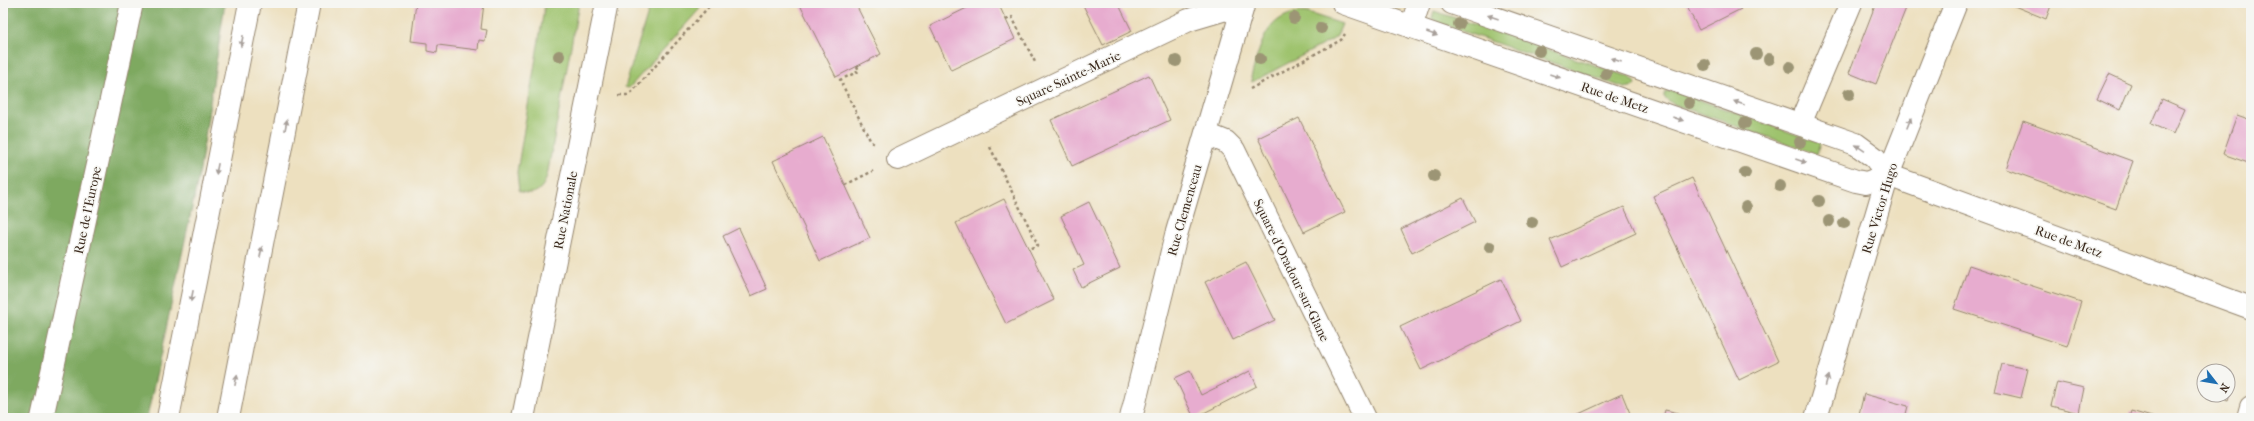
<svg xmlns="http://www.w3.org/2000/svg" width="2254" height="421" viewBox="0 0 2254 421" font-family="'IM FELL French Canon',serif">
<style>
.green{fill:#9ec36d;stroke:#6c7646}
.forest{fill:#7ea960;stroke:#5c6a3f}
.building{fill:#e7accf}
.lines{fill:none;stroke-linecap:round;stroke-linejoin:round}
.minor-casing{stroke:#94856e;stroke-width:24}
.major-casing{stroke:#94856e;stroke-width:24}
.highway-casing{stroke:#94856e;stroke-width:24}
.path{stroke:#94856e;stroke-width:2.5;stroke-dasharray:3 3;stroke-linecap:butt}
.minor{stroke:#fff;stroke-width:22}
.major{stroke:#fff;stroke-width:22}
.highway{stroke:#fff;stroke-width:22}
.tree{fill:#9c9574}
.oneway{fill:#a79f9a}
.labels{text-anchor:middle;stroke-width:3;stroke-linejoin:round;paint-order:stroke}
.street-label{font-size:13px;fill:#3b2a1e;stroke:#f6f6f2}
</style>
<rect width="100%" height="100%" fill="#f6f6f2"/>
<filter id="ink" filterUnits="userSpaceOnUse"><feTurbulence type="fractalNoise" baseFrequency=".025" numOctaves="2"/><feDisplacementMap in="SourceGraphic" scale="8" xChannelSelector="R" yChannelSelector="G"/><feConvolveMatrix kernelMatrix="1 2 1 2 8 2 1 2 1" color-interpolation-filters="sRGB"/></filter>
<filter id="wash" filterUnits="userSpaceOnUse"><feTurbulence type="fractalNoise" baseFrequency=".012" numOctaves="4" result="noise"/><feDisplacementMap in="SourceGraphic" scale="16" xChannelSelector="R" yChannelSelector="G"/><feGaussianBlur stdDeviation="0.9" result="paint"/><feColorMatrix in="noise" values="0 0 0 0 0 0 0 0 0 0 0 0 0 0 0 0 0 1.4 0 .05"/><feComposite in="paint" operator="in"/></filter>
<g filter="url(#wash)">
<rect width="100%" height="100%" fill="#ede0bf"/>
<!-- green -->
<g class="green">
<path d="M545,3H579L547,176C543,190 534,197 519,191L517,172Z"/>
<polygon points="651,3 705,3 629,88 625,87"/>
<polygon points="1434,11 1630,77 1636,83 1635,86 1625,88 1436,22 1432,18"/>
<path d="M1299,12L1308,13L1342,24L1337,36L1332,40L1252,82L1251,77C1260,48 1264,17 1299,12Z"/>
<polygon points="1668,91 1677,92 1820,143 1817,154 1673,104 1664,97 1664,94"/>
</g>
<!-- forest -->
<polygon class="forest" points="3,3 225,3 200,170 147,418 3,418"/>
<g id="blocks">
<!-- building -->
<g class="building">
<polygon points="416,3 484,3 481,29 487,30 485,41 479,40 478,50 438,45 437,53 427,51 427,43 411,41"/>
<polygon points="799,3 855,3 881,54 836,77"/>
<polygon points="977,3 998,3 1015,39 951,70 930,26"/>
<polygon points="1082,3 1118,3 1132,31 1103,45"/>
<polygon points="1685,3 1738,3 1741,9 1699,30"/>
<polygon points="1876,3 1908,3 1876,84 1849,73"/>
<polygon points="2007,3 2052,3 2046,19"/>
<polygon points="2109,74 2131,84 2120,110 2097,99"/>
<polygon points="1149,75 1170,120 1072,166 1051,120"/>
<polygon points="2162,99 2185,109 2174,134 2151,124"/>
<polygon points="2237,115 2251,120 2251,164 2223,154"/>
<polygon points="1299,118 1345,212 1304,232 1258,138"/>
<polygon points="2023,121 2133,161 2116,209 2006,169"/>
<polygon points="823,137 870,238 820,261 773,161"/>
<polygon points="1692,178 1778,361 1739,380 1653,196"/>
<polygon points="1463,198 1475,222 1412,253 1401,229"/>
<polygon points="1004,199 1054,300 1006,324 956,223"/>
<polygon points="1089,202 1120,268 1081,287 1073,270 1084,265 1061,216"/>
<polygon points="1624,207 1636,233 1562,267 1550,240"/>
<polygon points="739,228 767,289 751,296 723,236"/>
<polygon points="1246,262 1275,320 1233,340 1205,282"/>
<polygon points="1969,265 2081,302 2067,346 1954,309"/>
<polygon points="1501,279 1521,321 1421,370 1400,327"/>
<polygon points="2002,364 2028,369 2021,398 1995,392"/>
<polygon points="1190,371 1201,395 1250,371 1257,386 1194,418 1175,378"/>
<polygon points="2228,378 2234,380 2228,400 2214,395 2228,395"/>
<polygon points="2057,382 2084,388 2079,413 2051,406"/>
<polygon points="1622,394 1632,418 1570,418"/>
<polygon points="1864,394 1908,406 1905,418 1858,418"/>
<polygon points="1665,410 1679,413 1678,418 1663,418"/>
<polygon points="2131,411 2155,418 2129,418"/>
</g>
</g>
</g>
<g filter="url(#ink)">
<use href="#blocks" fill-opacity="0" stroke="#94856e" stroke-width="1"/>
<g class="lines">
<!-- minor casing -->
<g class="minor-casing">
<g id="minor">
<polyline points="1343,3 1856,181 1866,183 1888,175"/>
<polyline points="1452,3 1856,144 1875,158 1888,175 2251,308"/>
<polyline points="1411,27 1419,3"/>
<polyline points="1800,124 1851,3"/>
<polyline points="1206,134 1226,142 1234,150 1365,418"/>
<polyline points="898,159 1189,20 1226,9 1240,15"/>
<polyline points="42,418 132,3"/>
<polyline points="1131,418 1176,235 1244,3"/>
<polyline points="1816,418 1888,175 1956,3"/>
<polyline points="2248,418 2251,407"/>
</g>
</g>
<!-- major casing -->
<g class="major-casing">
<polyline id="major" points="523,418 607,3"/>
</g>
<!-- highway casing -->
<g class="highway-casing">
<g id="highway">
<polyline points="168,418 250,3"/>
<polyline points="228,418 309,3"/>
</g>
</g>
<!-- path -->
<g class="path">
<polyline points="1006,20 1012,17 1035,62"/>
<polyline points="857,66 859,71 840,80 871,142 874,144"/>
<polyline points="1250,89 1341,40 1345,34"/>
<polyline points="619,95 627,95 632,92 712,3"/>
<polyline points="990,147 1038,245 1029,249"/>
<polyline points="845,185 873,171"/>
</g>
<!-- minor -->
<use href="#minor" class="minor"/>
<!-- major -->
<use href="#major" class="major"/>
<!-- highway -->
<use href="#highway" class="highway"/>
</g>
<!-- trees -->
<g class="tree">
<circle cx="1294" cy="18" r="6"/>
<circle cx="1459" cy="24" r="6"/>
<circle cx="1321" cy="28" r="6"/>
<circle cx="1539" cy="51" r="6"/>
<circle cx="1756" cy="54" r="6"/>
<circle cx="559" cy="56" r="6"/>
<circle cx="1260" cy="59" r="6"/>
<circle cx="1769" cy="59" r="6"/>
<circle cx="1176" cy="61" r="6"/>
<circle cx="1705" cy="65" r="6"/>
<circle cx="1790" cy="67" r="6"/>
<circle cx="1606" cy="74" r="6"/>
<circle cx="1849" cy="94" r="6"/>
<circle cx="1689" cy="103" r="6"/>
<circle cx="1745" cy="123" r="6"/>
<circle cx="1800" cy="142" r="6"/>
<circle cx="1745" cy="173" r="6"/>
<circle cx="1434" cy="176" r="6"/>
<circle cx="1780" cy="186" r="6"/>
<circle cx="1819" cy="201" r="6"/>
<circle cx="1746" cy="207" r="6"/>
<circle cx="1829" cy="221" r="6"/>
<circle cx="1532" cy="222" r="6"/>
<circle cx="1844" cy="223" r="6"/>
<circle cx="1490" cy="247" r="6"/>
</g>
<!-- one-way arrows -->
<defs><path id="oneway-solid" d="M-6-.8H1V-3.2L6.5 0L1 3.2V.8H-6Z"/></defs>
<g class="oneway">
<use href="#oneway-solid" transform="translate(1493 17) rotate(-161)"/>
<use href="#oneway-solid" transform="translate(1432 34) rotate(19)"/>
<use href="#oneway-solid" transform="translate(242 41) rotate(101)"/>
<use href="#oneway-solid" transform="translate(1616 60) rotate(-161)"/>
<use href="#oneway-solid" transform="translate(1555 76) rotate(19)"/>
<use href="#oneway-solid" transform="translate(1739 103) rotate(-160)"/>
<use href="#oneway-solid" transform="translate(1678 119) rotate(19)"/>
<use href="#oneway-solid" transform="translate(1909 123) rotate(-68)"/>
<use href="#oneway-solid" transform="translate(286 125) rotate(-79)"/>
<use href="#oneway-solid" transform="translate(1860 148) rotate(-146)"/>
<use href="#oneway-solid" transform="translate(1801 161) rotate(19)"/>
<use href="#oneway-solid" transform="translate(217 169) rotate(101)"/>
<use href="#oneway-solid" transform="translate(261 252) rotate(-79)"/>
<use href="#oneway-solid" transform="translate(192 296) rotate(101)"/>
<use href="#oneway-solid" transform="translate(236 380) rotate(-79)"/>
<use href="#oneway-solid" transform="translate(1827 381) rotate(-74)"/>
</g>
</g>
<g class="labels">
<!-- street labels -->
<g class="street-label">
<text transform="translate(1068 78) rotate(-25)" y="5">Square Sainte-Marie</text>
<text transform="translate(1615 97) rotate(19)" y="5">Rue de Metz</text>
<text transform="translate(1879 208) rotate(-73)" y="5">Rue Victor Hugo</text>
<text transform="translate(87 210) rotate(-78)" y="5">Rue de l'Europe</text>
<text transform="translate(565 210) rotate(-79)" y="5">Rue Nationale</text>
<text transform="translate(1184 210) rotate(-74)" y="5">Rue Clemenceau</text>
<text transform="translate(2069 241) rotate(20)" y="5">Rue de Metz</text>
<text transform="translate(1292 270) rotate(64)" y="5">Square d'Oradour-sur-Glane</text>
</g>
</g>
<!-- margin -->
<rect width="2254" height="421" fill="none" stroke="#f6f6f2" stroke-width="16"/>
<!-- north arrow -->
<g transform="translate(2216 383) rotate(121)"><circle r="19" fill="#f6f6f2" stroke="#aba49d"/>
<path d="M0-3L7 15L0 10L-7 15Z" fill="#1f6fb2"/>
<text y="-6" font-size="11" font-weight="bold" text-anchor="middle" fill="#3b2a1e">N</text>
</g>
</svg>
